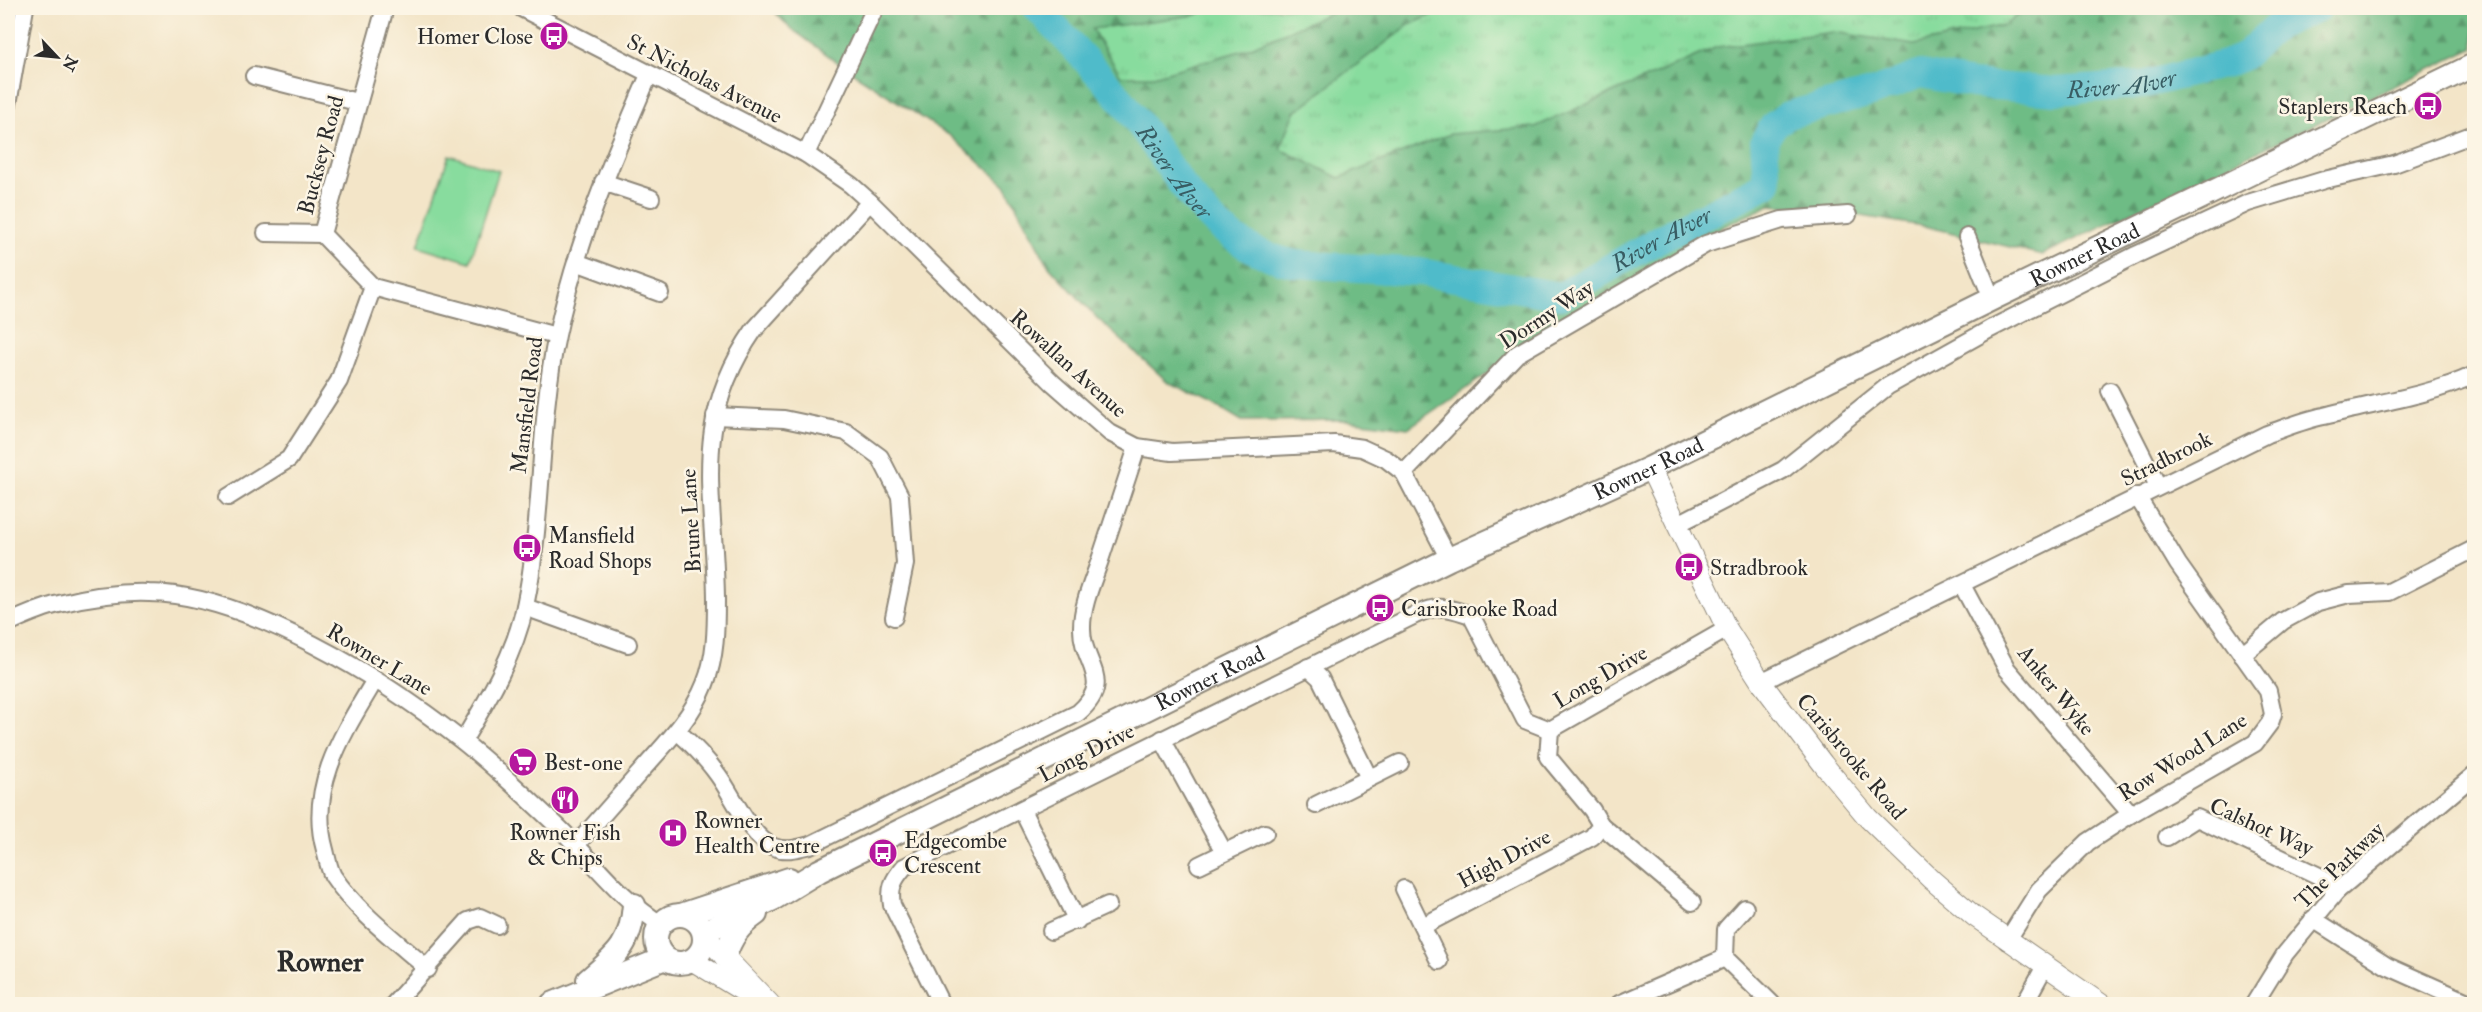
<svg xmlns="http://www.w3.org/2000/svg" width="2482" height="1012" viewBox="0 0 2482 1012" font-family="'IM FELL Double Pica',serif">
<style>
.grass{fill:url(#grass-tufts);stroke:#5a8464;stroke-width:1.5}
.forest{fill:url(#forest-firs);stroke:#4c7458;stroke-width:1.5}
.pitch{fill:#88dc9e;stroke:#5a8464;stroke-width:1.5}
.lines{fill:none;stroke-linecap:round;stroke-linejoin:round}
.river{stroke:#4fbbca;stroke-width:28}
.minor-casing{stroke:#8f887a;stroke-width:20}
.tertiary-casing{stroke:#8f887a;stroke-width:22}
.secondary-casing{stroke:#8f887a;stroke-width:26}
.minor{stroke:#fff;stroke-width:16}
.tertiary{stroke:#fff;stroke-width:20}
.secondary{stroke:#fff;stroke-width:22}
.labels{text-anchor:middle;stroke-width:5;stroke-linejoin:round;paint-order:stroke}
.poi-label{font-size:22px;fill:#2b2b2b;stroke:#fcf5e5;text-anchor:start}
.street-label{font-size:22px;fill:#2b2b2b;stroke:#fcf5e5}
.water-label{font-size:24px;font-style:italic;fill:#385d63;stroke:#fcf5e5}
.district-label{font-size:28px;font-weight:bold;fill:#2b2b2b;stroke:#fcf5e5}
</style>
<defs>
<pattern id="grass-tufts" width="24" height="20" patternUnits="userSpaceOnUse" patternTransform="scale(1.5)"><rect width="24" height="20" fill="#88dc9e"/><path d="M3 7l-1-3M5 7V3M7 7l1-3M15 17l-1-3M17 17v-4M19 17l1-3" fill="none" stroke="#76bd88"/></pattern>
<pattern id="forest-firs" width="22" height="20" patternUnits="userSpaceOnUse" patternTransform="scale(1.5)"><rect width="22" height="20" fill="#6ebc85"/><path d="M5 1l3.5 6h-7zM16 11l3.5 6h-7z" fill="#5b996d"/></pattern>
</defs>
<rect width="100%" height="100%" fill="#fcf5e5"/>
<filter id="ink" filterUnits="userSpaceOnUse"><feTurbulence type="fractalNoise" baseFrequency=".0167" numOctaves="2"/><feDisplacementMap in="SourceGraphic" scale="12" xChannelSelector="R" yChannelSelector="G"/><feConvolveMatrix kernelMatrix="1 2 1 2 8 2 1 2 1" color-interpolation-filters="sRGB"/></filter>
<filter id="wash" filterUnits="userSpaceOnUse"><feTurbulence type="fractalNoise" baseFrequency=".008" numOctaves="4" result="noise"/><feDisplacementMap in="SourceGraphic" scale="24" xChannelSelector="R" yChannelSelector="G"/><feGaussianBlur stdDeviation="1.35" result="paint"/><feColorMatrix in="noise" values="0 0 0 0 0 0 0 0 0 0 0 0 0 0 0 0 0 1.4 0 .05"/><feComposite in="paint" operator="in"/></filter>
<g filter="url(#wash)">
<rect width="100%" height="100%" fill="#f3e5c8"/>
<!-- grass -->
<polygon class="grass" points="852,8 2137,8 1297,323"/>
<!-- forest -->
<polygon class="forest" points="771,8 1209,8 1196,15 1092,29 1121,76 1153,76 1244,50 1341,8 1449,8 1409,25 1295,112 1280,149 1339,178 1450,134 1535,127 1717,47 1834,32 1914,45 2005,25 2026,8 2474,8 2474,48 2042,255 1929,227 1818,209 1770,205 1701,237 1645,275 1593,302 1408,428 1347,420 1242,421 1217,406 1167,381 1097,318 1048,265 1005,185 949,135 844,67 789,27"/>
<!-- pitch -->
<polygon class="pitch" points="449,155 499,171 470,262 418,246"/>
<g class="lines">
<!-- river -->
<path class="river" id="s1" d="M1037,8C1064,37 1092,66 1118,96C1173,162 1202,246 1296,264L1420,272L1561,296L1663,237L1767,184L1764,141L1774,125L1788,115L1871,93L1921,74L1972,84L2056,91L2142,85L2225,64L2243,57L2277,26L2318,8"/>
</g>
</g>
<g filter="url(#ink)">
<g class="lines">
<!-- minor casing -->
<g class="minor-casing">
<g id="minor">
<polyline points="385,8 322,234 373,287 556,336"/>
<polyline points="521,8 806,154 851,185 870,202 1053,383 1110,433 1137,447 1172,452 1334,444 1362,448 1386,459 1404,473 1449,559"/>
<polyline points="254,76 357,102"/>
<polyline points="8,104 25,8"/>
<polyline points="806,154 875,8"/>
<polyline points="603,182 651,198"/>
<polyline points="266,233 322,234"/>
<polyline points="1967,237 1992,299"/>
<polyline points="576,262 660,293"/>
<polyline points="2110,391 2158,486"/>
<polyline points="715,416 784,419 846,432 880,457 900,496 905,564 894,617"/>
<polyline points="1404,473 1517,354 1706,244 1782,220 1848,215"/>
<polyline points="228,497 289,459 339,381 373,287"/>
<polyline points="1678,524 1783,470 1888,386 1990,329 2136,255 2248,203 2324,180 2394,164 2474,134"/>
<polyline points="1962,585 2007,669 2131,814"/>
<polyline points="525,607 628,644"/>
<path d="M8,623C24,616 41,608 59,604C87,597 120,592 149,593C247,594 385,680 461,740C493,765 523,794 553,822C589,855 619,899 661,924"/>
<polyline points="2242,655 2283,621 2318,602 2349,594 2389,592 2474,549"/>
<polyline points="1308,667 1320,678 1369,778"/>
<path d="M375,680C344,732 307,787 325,850C327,858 329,869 333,876C358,913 395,940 428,969"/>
<path d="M1761,682L2267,434C2285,428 2304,420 2324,416C2374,403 2426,397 2474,375"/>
<polyline points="1550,730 1548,757 1592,810 1601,825 1692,902"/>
<path d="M677,731C693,745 706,758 718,775C733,795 750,838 774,847C786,852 798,848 810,845L1078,713C1116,680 1081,664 1082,627C1082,605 1093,581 1100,560C1112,523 1125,485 1137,447"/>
<polyline points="1162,739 1224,852"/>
<path d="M463,741C488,699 515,654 525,606C544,517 538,424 557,335C576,244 612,160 649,75"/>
<polyline points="1316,805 1400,763"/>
<polyline points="1022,810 1077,921"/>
<polyline points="2167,837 2197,818 2319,876 2337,891"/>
<path d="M577,844C599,819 621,794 643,769C666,743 692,717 705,684C716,657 716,628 716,599C715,495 689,424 754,330L870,202"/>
<polyline points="1199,865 1265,833"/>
<polyline points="1404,889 1439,961"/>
<polyline points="1745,908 1726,929 1725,958 1772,1004"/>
<polyline points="2313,919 2387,966 2472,1004"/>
<polyline points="1423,926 1592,837 1601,825"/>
<polyline points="1051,931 1108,905"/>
<polyline points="2007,941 2039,890 2088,842 2131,814 2255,743 2270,723 2273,714 2268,691 2178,564 2137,496"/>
<polyline points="394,1004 468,921 480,917 497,925"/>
<path d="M941,1004L892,905C889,888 893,880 904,867L1415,615C1440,604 1445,607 1471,615L1525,720L1550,730L1727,629"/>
<polyline points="1619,1004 1725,958"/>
<polyline points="2024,1004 2045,966"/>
<polyline points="2254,1004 2285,954 2337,891 2474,775"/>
</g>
</g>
<!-- tertiary casing -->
<g class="tertiary-casing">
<g id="tertiary">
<polyline points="1650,468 1727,629 1761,682 1823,764 1868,818 1932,880 1974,916 2101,1004"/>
<polyline points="705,936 770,1004"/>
<polyline points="693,961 751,996"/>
</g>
</g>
<!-- secondary casing -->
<g class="secondary-casing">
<g id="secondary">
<circle cx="680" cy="939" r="24"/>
<polyline points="681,915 789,879"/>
<path id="s2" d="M704,932L773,899L819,871L1449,559L1650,468L1992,299L2474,65"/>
<path d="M725,956C731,937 739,926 756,914"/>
<path d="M588,980C617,955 631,945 634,905"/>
<polyline points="552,1004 665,958"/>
</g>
</g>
<!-- minor -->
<use href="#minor" class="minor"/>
<!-- tertiary -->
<use href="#tertiary" class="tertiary"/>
<!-- secondary -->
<use href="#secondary" class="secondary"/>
</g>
</g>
<!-- icons -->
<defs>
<g id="bus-disc" transform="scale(1.5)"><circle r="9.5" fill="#b5179e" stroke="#fcf5e5"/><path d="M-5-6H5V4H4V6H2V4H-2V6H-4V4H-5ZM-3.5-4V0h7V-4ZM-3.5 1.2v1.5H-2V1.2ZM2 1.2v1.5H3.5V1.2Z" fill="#fff"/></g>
<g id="supermarket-disc" transform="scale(1.5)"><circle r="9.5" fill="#b5179e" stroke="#fcf5e5"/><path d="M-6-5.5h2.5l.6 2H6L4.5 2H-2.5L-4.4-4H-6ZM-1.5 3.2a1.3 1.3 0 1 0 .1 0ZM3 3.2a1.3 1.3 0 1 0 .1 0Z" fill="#fff"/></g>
<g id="restaurant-disc" transform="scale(1.5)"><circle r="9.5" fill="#b5179e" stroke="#fcf5e5"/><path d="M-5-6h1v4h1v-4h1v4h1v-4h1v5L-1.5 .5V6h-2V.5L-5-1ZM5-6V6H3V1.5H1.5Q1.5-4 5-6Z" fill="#fff"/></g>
<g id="hospital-disc" transform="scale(1.5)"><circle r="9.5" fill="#b5179e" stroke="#fcf5e5"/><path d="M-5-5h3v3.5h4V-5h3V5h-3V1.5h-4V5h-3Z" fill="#fff"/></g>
</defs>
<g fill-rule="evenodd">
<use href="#bus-disc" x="554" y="36"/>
<use href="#bus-disc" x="2428" y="106"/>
<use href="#bus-disc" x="527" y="548"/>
<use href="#bus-disc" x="1689" y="567"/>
<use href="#bus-disc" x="1380" y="608"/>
<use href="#supermarket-disc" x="523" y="762"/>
<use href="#restaurant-disc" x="565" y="800"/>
<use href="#hospital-disc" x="673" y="833"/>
<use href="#bus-disc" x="883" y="853"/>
</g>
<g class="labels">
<!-- poi labels -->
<g class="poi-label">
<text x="533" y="44" text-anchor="end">Homer Close</text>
<text x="2407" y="114" text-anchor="end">Staplers Reach</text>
<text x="548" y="543">Mansfield<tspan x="548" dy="25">Road Shops</tspan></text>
<text x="1710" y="575">Stradbrook</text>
<text x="1401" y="616">Carisbrooke Road</text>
<text x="544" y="770">Best-one</text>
<text x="694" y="828">Rowner<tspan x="694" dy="25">Health Centre</tspan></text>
<text x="565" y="840" text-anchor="middle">Rowner Fish<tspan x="565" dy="25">&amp; Chips</tspan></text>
<text x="904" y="848">Edgecombe<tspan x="904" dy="25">Crescent</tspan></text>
</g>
<!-- street labels -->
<g class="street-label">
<text transform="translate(705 78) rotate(27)" y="8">St Nicholas Avenue</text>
<text transform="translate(320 155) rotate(-75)" y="8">Bucksey Road</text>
<text dy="8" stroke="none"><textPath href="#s2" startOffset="1538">Rowner Road</textPath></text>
<text transform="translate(1546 314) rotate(-33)" y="8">Dormy Way</text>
<text transform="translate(1069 363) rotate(42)" y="8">Rowallan Avenue</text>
<text transform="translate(526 405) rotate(-83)" y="8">Mansfield Road</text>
<text transform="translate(2166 458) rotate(-26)" y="8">Stradbrook</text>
<text dy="8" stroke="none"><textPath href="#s2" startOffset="1052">Rowner Road</textPath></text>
<text transform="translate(690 521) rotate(-93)" y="8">Brune Lane</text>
<text transform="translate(380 659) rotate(31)" y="8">Rowner Lane</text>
<text transform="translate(1600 676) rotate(-30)" y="8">Long Drive</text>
<text dy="8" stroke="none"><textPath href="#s2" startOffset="566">Rowner Road</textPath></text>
<text transform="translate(2057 690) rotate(51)" y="8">Anker Wyke</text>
<text transform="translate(1086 752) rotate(-27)" y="8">Long Drive</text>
<text transform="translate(1852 756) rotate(50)" y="8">Carisbrooke Road</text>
<text transform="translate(2182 756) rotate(-32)" y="8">Row Wood Lane</text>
<text transform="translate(2262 826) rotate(24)" y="8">Calshot Way</text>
<text transform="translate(1504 858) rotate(-28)" y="8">High Drive</text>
<text transform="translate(2339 865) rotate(-44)" y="8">The Parkway</text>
</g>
<!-- water labels -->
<g class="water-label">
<text dy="8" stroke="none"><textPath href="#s1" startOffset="1294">River Alver</textPath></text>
<text dy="8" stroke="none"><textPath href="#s1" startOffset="214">River Alver</textPath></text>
<text dy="8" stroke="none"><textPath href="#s1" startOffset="754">River Alver</textPath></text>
</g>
<!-- district labels -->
<g class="district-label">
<text x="320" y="971">Rowner</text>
</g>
</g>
<!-- margin -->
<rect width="2482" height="1012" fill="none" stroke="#fcf5e5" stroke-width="30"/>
<!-- north arrow -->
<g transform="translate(57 57) rotate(116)" stroke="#fcf5e5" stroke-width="4.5" paint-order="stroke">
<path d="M0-4.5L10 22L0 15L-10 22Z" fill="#2b2b2b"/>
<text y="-9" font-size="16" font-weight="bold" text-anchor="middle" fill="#2b2b2b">N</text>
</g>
</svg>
